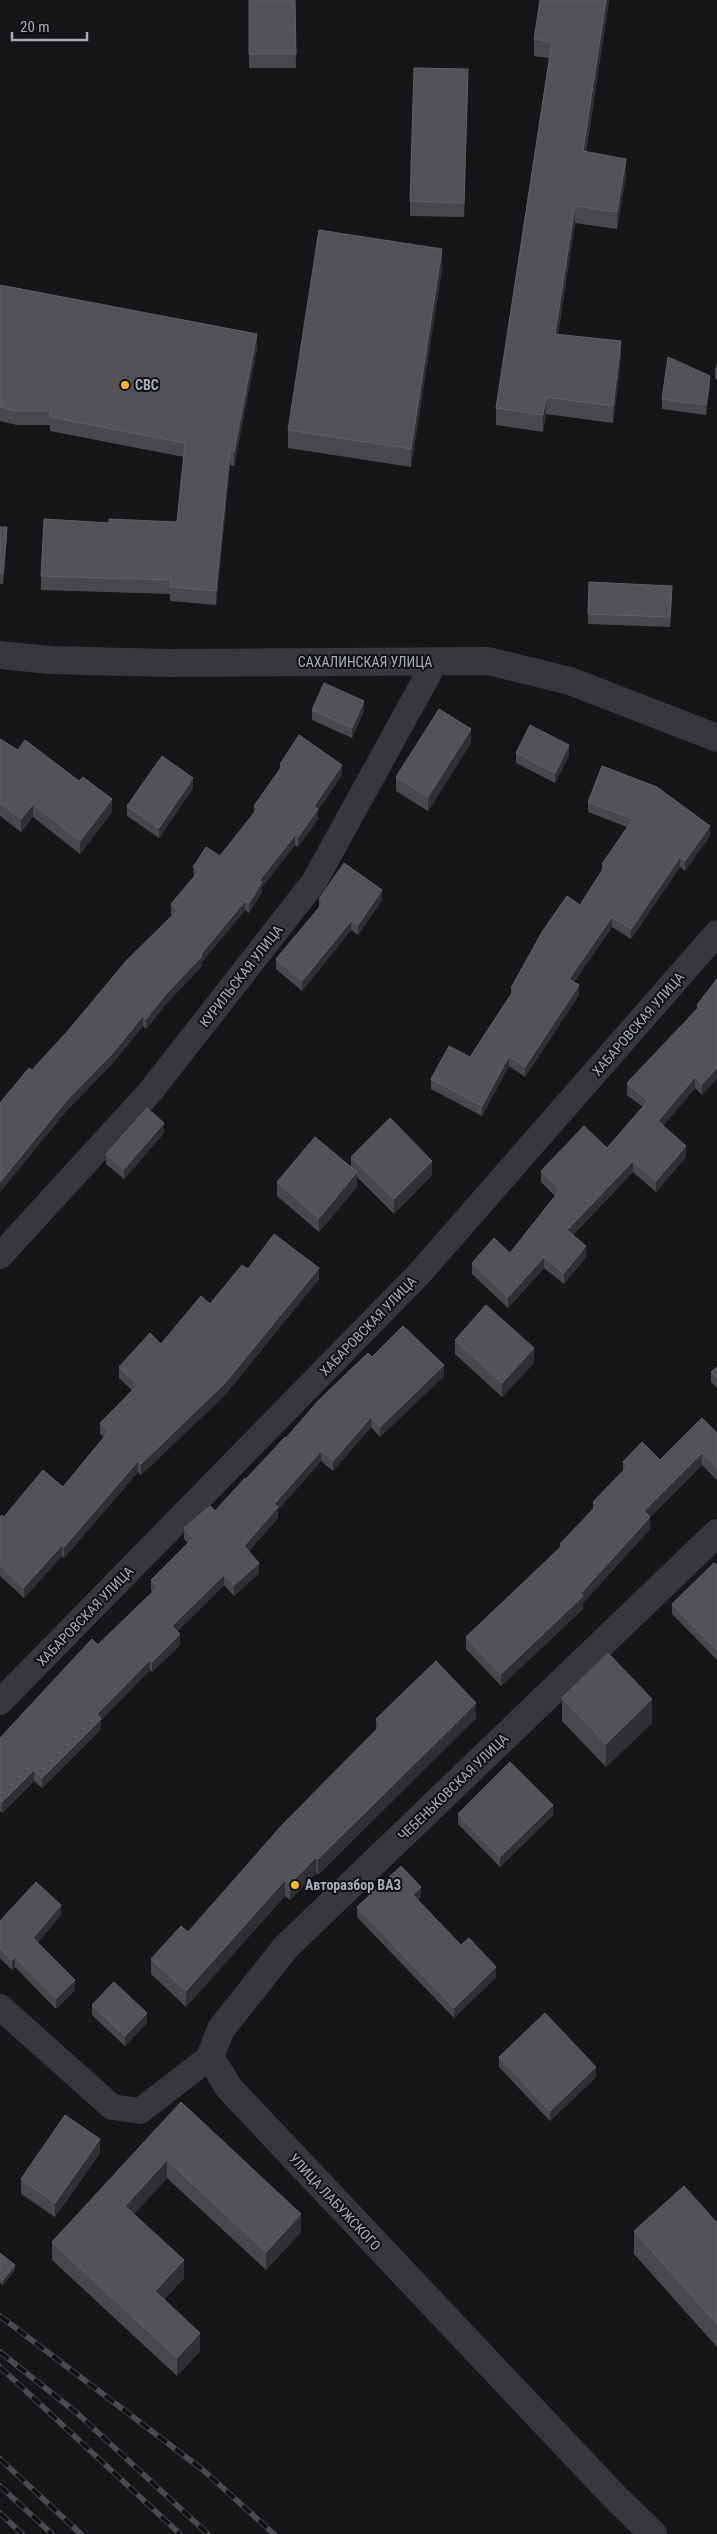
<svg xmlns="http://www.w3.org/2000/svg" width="717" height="2534" viewBox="0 0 717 2534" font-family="'Roboto Condensed',sans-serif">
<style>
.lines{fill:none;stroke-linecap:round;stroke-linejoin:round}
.minor{stroke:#37383d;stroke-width:26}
.tertiary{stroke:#37383d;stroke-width:28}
.rail-casing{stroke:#4a4c52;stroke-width:5.5}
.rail{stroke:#111113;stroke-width:4;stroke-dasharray:11;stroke-linecap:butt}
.wall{fill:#47494d}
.shaded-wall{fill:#2f3033}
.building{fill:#525359;stroke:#5f6168}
.poi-dot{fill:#f8b42e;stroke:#111113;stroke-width:2}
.labels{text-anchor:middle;stroke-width:4;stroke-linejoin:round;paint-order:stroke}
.poi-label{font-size:14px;font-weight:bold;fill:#a8adb9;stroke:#111113;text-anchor:start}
.street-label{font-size:14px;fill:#a8adb9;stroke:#111113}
</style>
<rect width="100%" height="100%" fill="#161618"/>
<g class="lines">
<!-- minor -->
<g class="minor">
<polyline points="0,1256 150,1092 314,882 435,662"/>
<polyline points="0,1702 418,1275 717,933"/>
<polyline points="0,2007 112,2107 140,2111 210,2057"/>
</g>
<!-- tertiary -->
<g class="tertiary">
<polyline points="0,655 50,660 168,663 488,661 570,681 717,738"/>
<polyline points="653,2534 614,2496 229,2088 210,2057 221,2029 286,1947 717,1533"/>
</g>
<!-- rail casing -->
<g class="rail-casing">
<g id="rail">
<polyline points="0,2316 203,2470 274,2534"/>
<polyline points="0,2352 78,2414 208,2534"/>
<polyline points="0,2367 180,2534"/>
<polyline points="0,2459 81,2534"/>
<polyline points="0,2486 52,2534"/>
<polyline points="0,2513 22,2534"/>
</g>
</g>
<!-- rail -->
<use href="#rail" class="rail"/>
</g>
<!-- wall -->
<g class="wall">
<polygon points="249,0 295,0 296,68 249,68"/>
<polygon points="540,0 609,0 586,152 626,176 617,229 575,223 558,334 621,358 613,423 546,414 543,432 496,425 496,408 549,58 534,56 534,39"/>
<polygon points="468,83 464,217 410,216 410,201"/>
<polygon points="442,268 411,467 288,448 288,430"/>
<polygon points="0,285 257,348 234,466 230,465 216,605 170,601 170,594 41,590 41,576 109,523 177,522 184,457 50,431 50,425 17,425 0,421"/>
<polygon points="717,363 717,379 715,379 715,369"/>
<polygon points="710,385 706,415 662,409 662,399"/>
<polygon points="0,527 7,537 3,584 0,584"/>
<polygon points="672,596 670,627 588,624 588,614"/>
<polygon points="312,710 364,711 352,738 312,720"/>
<polygon points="0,739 112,812 80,854 33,817 21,832 0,816"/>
<polygon points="471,743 428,811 396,791 396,777"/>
<polygon points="516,753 569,755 555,783 516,763"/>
<polygon points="280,764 342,775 318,810 318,819 298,847 295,845 262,887 262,892 249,913 245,910 202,962 202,966 166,1004 146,1029 143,1026 111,1065 67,1110 0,1192 0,1103 32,1070 172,915 171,914 171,904 194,877 193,867 220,856 254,813 254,806 280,769"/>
<polygon points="193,788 159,838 127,816 127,806"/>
<polygon points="588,802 710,836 685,871 680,867 631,939 612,927 574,982 579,995 525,1077 509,1066 482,1116 431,1089 431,1079 470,1057 511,994 511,988 580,905 602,870 602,864 627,827 588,812"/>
<polygon points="319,899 382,900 358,935 351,930 302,991 276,969 276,959 319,907"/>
<polygon points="717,979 702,1095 695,1088 663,1126 686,1157 656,1192 633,1172 573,1235 586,1257 564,1284 544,1268 508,1308 472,1274 472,1263 510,1253 555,1196 541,1182 541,1171 607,1148 643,1107 627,1095 627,1083 697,1009 697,1005"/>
<polygon points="164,1133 124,1179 106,1164 106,1154"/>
<polygon points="351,1157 432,1175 394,1214 357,1177 357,1187 319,1232 277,1196 277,1182 351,1167"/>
<polygon points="248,1269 319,1279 225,1395 141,1475 138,1472 64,1558 62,1556 24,1598 0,1576 0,1517 4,1517 63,1487 104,1437 100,1434 100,1423 132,1390 119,1378 119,1367 161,1344 210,1304"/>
<polygon points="455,1340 534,1363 502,1397 455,1354"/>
<polygon points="372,1357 444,1376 380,1437 371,1427 333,1471 321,1461 278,1510 278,1518 249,1551 259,1573 234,1596 224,1585 177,1631 180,1645 152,1672 150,1670 101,1720 101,1729 42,1788 34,1781 2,1813 0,1811 0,1738 152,1592 151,1590 151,1580 188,1543 184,1539 184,1528 215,1511 286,1438"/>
<polygon points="717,1367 717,1388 711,1382 711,1372"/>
<polygon points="717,1433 717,1480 702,1465 650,1517 650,1529 583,1603 583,1609 501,1686 466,1649 466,1637 560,1547 560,1544 593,1509 593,1502 623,1471 623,1462 660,1460"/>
<polygon points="717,1565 717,1660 672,1614 672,1604"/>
<polygon points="562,1698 652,1723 606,1767 562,1721"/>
<polygon points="476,1718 318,1875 316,1873 290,1900 285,1896 186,2007 151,1974 151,1959 188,1932 376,1731 376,1719"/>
<polygon points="458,1814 553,1815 500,1867 458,1824"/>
<polygon points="421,1897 418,1900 461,1945 496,1977 454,2018 357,1917 357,1907"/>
<polygon points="61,1915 37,1943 75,1990 56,2009 15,1967 12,1970 0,1958 0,1921"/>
<polygon points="92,2005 147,2023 125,2046 92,2015"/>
<polygon points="499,2057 596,2077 550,2121 499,2067"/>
<polygon points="181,2102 301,2232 266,2270 167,2178 134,2214 184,2278 164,2300 200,2351 177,2376 52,2260 52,2242"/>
<polygon points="100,2153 55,2217 21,2194 21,2179"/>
<polygon points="717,2223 717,2347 634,2254 634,2231"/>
<polygon points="0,2253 15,2270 3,2285 0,2283"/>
</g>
<!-- shaded-wall -->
<g class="shaded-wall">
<polygon points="606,0 609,0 583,168 583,151"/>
<polygon points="468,69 468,83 464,217 464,203"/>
<polygon points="626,159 626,176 617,229 617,212"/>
<polygon points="575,206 575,223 555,351 555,334"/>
<polygon points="442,249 442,268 411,467 411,449"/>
<polygon points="257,334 257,348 234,466 234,452"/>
<polygon points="621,341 621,358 613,423 613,406"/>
<polygon points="710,376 710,385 706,415 706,405"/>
<polygon points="546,397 546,414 543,432 543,415"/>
<polygon points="230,451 230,465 216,605 216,591"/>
<polygon points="7,527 7,537 3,584 3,574"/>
<polygon points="364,701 364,711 352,738 352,728"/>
<polygon points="471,729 471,743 428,811 428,797"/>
<polygon points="569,745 569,755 555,783 555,773"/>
<polygon points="342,765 342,775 318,810 318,819 298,847 298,837 314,806"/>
<polygon points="193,778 193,788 159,838 159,828"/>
<polygon points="112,799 112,812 80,854 80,841"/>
<polygon points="33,804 33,817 21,832 21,819"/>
<polygon points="710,826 710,836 685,871 685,861"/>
<polygon points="295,835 295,845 262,887 262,892 249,913 249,903 259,881"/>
<polygon points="680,857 680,867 631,939 631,929"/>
<polygon points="382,890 382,900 358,935 358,925"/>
<polygon points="245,901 245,910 202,962 202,966 166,1004 146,1029 146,1019 166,994 201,954"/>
<polygon points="612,917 612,927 569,989 569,979"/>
<polygon points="351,921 351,930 302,991 302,981"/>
<polygon points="579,985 579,995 525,1077 525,1067"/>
<polygon points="143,1016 143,1026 111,1065 67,1110 0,1192 0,1182 67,1100"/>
<polygon points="509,1056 509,1066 482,1116 482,1106"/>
<polygon points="717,1068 717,1079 702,1095 702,1084"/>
<polygon points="695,1077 695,1088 658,1132 658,1121"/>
<polygon points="164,1123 164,1133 124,1179 124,1169"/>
<polygon points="686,1146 686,1157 656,1192 656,1181"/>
<polygon points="432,1161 432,1175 394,1214 394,1199"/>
<polygon points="633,1161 633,1172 567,1241 567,1230"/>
<polygon points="357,1172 357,1187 319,1232 319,1218"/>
<polygon points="586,1246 586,1257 564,1284 564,1273"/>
<polygon points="544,1257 544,1268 508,1308 508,1297"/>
<polygon points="319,1268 319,1279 225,1395 141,1475 141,1464"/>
<polygon points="534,1348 534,1363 502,1397 502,1383"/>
<polygon points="444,1365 444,1376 380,1437 380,1427"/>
<polygon points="371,1417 371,1427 333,1471 333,1461"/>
<polygon points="321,1451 321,1461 278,1510 278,1518 244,1556 244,1546 274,1504"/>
<polygon points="702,1453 702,1465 650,1517 650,1529 583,1603 583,1609 501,1686 501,1674 644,1511"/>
<polygon points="138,1461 138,1472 64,1558 64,1547"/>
<polygon points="62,1545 62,1556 24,1598 24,1587"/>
<polygon points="259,1563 259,1573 234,1596 234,1585"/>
<polygon points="224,1575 224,1585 172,1637 172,1626"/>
<polygon points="180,1634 180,1645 152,1672 152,1662"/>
<polygon points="150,1660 150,1670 101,1720 101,1729 42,1788 42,1778 97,1714"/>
<polygon points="652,1699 652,1723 606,1767 606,1744"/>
<polygon points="476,1703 476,1718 318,1875 318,1859"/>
<polygon points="34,1770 34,1781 2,1813 2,1802"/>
<polygon points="553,1805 553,1815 500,1867 500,1857"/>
<polygon points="316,1857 316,1873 290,1900 290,1884"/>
<polygon points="285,1880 285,1896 186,2007 186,1991"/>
<polygon points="421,1887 421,1897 413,1905 413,1895"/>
<polygon points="61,1905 61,1915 33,1948 33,1938"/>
<polygon points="15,1957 15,1967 12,1970 12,1960"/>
<polygon points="496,1967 496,1977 454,2018 454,2008"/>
<polygon points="75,1980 75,1990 56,2009 56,1999"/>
<polygon points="147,2013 147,2023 125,2046 125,2036"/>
<polygon points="596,2067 596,2077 550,2121 550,2111"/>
<polygon points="100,2139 100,2153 55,2217 55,2203"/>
<polygon points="167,2160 167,2178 125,2224 125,2206"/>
<polygon points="301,2214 301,2232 266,2270 266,2252"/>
<polygon points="184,2260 184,2278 155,2309 155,2291"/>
<polygon points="15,2265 15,2270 3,2285 3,2280"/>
<polygon points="200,2333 200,2351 177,2376 177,2358"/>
</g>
<!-- building -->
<g class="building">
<polygon points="249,0 295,0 296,54 249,54"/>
<polygon points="540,0 606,0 583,151 626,159 617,212 575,206 555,334 621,341 613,406 546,397 543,415 496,408 552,42 534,39"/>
<polygon points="414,68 468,69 464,203 410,201"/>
<polygon points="319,230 442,249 411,449 288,430"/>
<polygon points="0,285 257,334 234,452 230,451 216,591 170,587 171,580 41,576 44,519 109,523 109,519 177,522 185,443 50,417 50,411 17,411 0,407"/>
<polygon points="668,357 710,376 706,405 662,399"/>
<polygon points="0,527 7,527 3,574 0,574"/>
<polygon points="589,582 672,586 670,617 588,614"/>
<polygon points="324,683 364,701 352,728 312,710"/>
<polygon points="439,709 471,729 428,797 396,777"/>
<polygon points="530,725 569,745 555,773 516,753"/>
<polygon points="299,735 342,765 314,806 318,809 298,837 295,835 259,881 262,882 249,903 245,901 201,954 202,956 166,994 146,1019 143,1016 111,1055 67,1100 0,1182 0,1103 29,1068 32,1070 67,1032 127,960 178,910 171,904 199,871 193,867 206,847 220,856 257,809 254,806 282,766 280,764"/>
<polygon points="0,739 18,750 25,740 79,781 83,777 112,799 80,841 33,804 21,819 0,803"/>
<polygon points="162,756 193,778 159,828 127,806"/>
<polygon points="602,766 657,787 710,826 685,861 680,857 631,929 612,917 569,979 579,985 525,1067 509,1056 482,1106 431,1079 449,1046 470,1057 514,990 511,988 542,932 567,896 580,905 605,866 602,864 633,819 588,802"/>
<polygon points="344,863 382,890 358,925 351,921 302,981 276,959 324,902 319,899"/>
<polygon points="717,979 717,1068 702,1084 695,1077 658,1121 686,1146 656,1181 633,1161 567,1230 586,1246 564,1273 544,1257 508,1297 472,1263 494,1238 510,1253 560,1190 541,1171 584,1126 607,1148 648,1101 627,1083 699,1007 697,1005"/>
<polygon points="147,1108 164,1123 124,1169 106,1154"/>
<polygon points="390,1118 432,1161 394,1199 351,1157"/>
<polygon points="315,1137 357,1172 319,1218 277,1182"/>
<polygon points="274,1234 319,1268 225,1383 141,1464 138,1461 64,1547 62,1545 24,1587 0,1565 0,1517 2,1515 4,1517 43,1470 63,1487 109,1431 100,1423 138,1385 119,1367 150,1333 161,1344 201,1296 210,1304 242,1265 248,1269"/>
<polygon points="486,1305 534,1348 502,1383 455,1340"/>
<polygon points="403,1326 444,1365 380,1427 371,1417 333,1461 321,1451 274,1504 278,1507 244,1546 259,1563 234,1585 224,1575 172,1626 180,1634 152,1662 150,1660 97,1714 101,1719 42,1778 34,1770 2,1802 0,1801 0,1738 92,1639 98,1645 158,1587 151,1580 193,1538 184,1528 210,1506 215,1511 245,1478 246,1479 285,1437 286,1438 319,1400 368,1353 372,1357"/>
<polygon points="717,1367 717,1378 711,1372"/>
<polygon points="702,1418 717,1433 717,1468 702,1453 644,1511 650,1517 581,1593 583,1596 501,1674 466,1637 562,1546 560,1544 597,1505 593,1502 628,1466 623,1462 642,1442 660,1460"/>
<polygon points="714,1563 717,1565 717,1650 672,1604"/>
<polygon points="608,1653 652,1699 606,1744 562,1698"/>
<polygon points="436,1661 476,1703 318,1859 316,1857 290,1884 285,1880 186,1991 151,1959 181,1926 188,1932 283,1824 381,1725 376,1719"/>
<polygon points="510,1762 553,1805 500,1857 458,1814"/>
<polygon points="401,1866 421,1887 413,1895 461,1945 469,1938 496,1967 454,2008 357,1907"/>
<polygon points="36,1882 61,1905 33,1938 75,1980 56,1999 15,1957 12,1960 0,1948 0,1921"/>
<polygon points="114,1982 147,2013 125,2036 92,2005"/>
<polygon points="545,2013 596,2067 550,2111 499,2057"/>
<polygon points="181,2102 301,2214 266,2252 167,2160 125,2206 184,2260 155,2291 200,2333 177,2358 52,2242"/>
<polygon points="65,2115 100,2139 55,2203 21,2179"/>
<polygon points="684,2186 717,2223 717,2324 634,2231"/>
<polygon points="0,2253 15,2265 3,2280 0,2278"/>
</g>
<!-- markers -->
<g class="poi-dot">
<circle cx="125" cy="385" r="5"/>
<circle cx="295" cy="1885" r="5"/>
</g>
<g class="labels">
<!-- poi labels -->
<g class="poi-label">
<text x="135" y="390">СВС</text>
<text x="305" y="1890">Авторазбор ВАЗ</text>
</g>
<!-- street labels -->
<g class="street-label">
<text x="365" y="667">САХАЛИНСКАЯ УЛИЦА</text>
<text transform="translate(241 976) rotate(-52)" y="5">КУРИЛЬСКАЯ УЛИЦА</text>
<text transform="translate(638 1024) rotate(-49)" y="5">ХАБАРОВСКАЯ УЛИЦА</text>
<text transform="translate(368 1326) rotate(-46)" y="5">ХАБАРОВСКАЯ УЛИЦА</text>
<text transform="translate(85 1616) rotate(-46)" y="5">ХАБАРОВСКАЯ УЛИЦА</text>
<text transform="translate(453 1787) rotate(-44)" y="5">ЧЕБЕНЬКОВСКАЯ УЛИЦА</text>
<text transform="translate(335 2202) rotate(47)" y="5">УЛИЦА ЛАБУЖСКОГО</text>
</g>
</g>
<!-- scale -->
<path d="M12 32v8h75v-8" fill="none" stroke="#a8adb9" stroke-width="2.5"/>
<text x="20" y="32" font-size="15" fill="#a8adb9" stroke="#111113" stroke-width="4" paint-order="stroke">20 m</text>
</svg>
